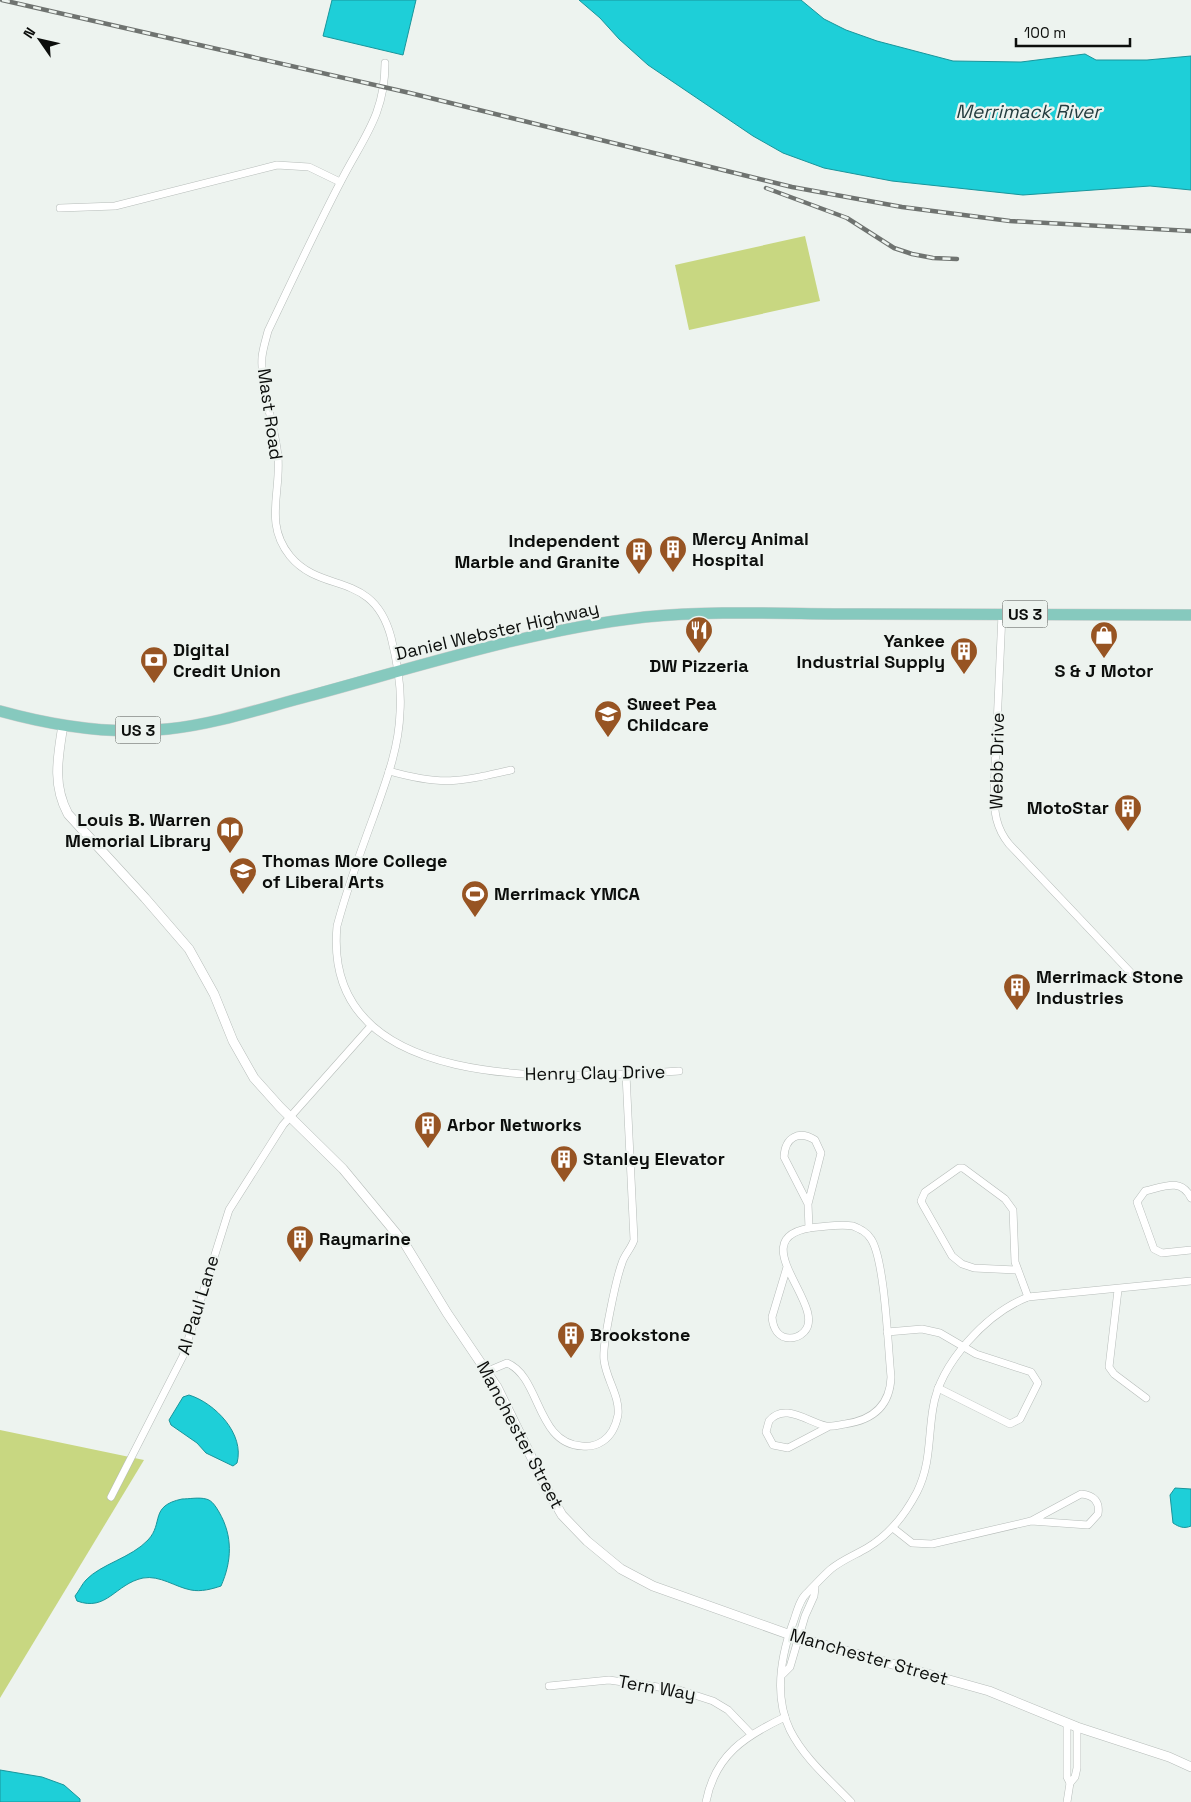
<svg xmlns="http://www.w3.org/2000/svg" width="1191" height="1802" viewBox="0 0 1191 1802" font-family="'Space Grotesk',sans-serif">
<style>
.green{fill:#c8d781}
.water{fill:#1ecfd8;stroke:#19959b}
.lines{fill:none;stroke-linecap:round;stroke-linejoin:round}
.minor-casing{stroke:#b6bcb9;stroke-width:8}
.tertiary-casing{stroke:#b6bcb9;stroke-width:10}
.primary-casing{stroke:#cecfce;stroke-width:12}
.minor{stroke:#fff;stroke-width:7}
.tertiary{stroke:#fff;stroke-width:9}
.primary{stroke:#86c9be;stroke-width:11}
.rail-casing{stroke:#6f7370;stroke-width:4.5}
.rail{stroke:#edf3ef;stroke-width:2.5;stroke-dasharray:8;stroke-linecap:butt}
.labels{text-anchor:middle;stroke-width:4.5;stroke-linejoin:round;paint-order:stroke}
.shield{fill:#edf3ef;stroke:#505350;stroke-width:1}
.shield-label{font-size:16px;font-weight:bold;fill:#0c0e0c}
.street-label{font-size:18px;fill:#0c0e0c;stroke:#edf3ef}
.poi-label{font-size:18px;font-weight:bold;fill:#0c0e0c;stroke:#edf3ef;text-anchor:start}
.water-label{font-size:19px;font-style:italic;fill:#243d3f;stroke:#edf3ef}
</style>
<rect width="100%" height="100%" fill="#edf3ef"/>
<!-- green -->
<g class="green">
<polygon points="805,236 820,301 689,330 675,265"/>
<polygon points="0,1430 144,1460 0,1698"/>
</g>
<!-- water -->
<g class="water">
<polygon points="332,0 416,0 403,55 323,36"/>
<polygon points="579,0 801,0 824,19 846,30 877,41 953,61 1021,62 1085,54 1096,60 1147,60 1191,56 1191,190 1150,186 1023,195 892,181 824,168 783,153 753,136 648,65 619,39 600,18"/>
<path d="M189,1395C215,1403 245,1434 237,1463L233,1466L206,1453L197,1443L171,1425L169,1420L183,1397Z"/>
<path d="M1175,1488L1191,1489V1526C1184,1529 1179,1527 1173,1523L1170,1495Z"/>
<path d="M182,1499C189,1499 199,1497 206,1499C212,1500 216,1507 219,1512C233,1536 232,1561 221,1586C212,1589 201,1592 191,1590C175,1587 160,1575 143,1578C115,1584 107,1612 77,1601L75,1596C79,1591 82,1584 86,1580C101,1564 131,1558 148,1540C164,1523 149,1506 182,1499Z"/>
<polygon points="0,1770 42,1777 64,1785 80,1799 80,1802 0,1802"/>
</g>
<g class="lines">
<!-- minor casing -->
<g class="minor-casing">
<g id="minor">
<path d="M385,63C385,116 362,139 340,183C315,231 292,281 268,331C266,339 263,348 262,357C260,391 275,423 278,457C281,493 264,524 290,556C322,595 373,570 391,637C397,661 402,687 400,712C399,749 385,784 373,818C360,853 347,889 337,926C321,1098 569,1078 679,1071"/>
<polyline points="60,208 115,206 277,165 309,167 340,182"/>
<path d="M1002,614L994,792C994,812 996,828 1009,844L1133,975"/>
<path d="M389,771C442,786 459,782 511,770"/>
<path d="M1191,1198C1181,1177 1163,1187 1145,1191L1137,1202L1154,1249L1162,1253L1191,1250"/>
<path d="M808,1204L821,1153L815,1140C799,1130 785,1137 784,1157L808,1204L809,1228"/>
<path d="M787,1267L772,1317C773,1328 778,1338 790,1338C796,1338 800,1336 804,1332C830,1306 735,1234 818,1227C830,1226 841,1224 853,1226C860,1229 867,1232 871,1239C885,1260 888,1348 891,1377C890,1406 873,1420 845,1424C839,1425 832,1427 826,1426C808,1422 784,1402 769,1421L766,1432L773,1445L788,1448L828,1427"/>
<polyline points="1016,1270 974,1268 962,1264 952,1256 923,1205 921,1201 925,1192 959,1168 963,1168 1005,1199 1013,1210 1015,1262 1028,1297"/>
<polyline points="1118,1290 1109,1367 1114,1374 1146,1398"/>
<polyline points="887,1332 922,1329 940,1333 976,1354 1031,1372 1038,1383 1020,1419 1010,1424 938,1388"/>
<path d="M488,1371L507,1363C541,1377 536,1444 582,1446C589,1447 597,1445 603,1441C612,1435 616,1425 618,1415C620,1396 606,1379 604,1360C602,1345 616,1279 622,1263C624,1255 631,1249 634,1240L626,1074"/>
<polyline points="111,1497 183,1356 229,1210 283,1125 371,1026"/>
<path d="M893,1528L912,1543L932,1544L1031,1521L1081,1494C1094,1495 1100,1502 1098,1514L1088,1525L1031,1521"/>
<polyline points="783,1674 790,1667 805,1616 814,1596 815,1588"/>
<polyline points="549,1686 609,1680 679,1690 713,1701 728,1710 751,1734"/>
<polyline points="1067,1723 1067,1777 1070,1783"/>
<path d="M706,1802C715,1755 745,1736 785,1717"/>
<path d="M851,1802C829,1779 804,1758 790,1730C773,1695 781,1655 794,1620C797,1611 800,1599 807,1593C815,1585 823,1576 831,1569C842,1560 855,1555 867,1548C889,1535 905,1515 917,1492C931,1464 928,1437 933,1408C940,1363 987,1313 1028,1297L1191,1281"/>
<polyline points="1067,1802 1070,1783 1075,1777 1077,1768 1077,1727"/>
</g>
</g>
<!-- tertiary casing -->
<g class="tertiary-casing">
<path id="tertiary" d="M63,725C58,757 52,784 68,814L145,898L189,949L214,994L233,1041L254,1078L280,1107L343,1169L405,1244L447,1313L497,1387L548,1491L562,1515L587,1541L621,1569L653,1586L799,1638L989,1691L1077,1727L1169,1757L1191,1767"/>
</g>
<!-- primary casing -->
<g class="primary-casing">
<path id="primary" d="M0,711C54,726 111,735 168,729C216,724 263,708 309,696C420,666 531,630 645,617C715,610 787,614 858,614C969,614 1080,615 1191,615"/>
</g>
<!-- minor -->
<use href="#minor" class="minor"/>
<!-- tertiary -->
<use href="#tertiary" class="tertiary"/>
<!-- primary -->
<use href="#primary" class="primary"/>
<!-- rail casing -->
<g class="rail-casing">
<g id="rail">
<polyline points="2,0 410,93 792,187 902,207 1010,221 1191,231"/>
<polyline points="766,188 847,218 894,248 912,254 933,258 957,259"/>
</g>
</g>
<!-- rail -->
<use href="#rail" class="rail"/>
</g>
<!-- icons -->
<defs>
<g id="building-pin" transform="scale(1.4375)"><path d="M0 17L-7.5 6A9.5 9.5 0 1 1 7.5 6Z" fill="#975423" stroke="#edf3ef"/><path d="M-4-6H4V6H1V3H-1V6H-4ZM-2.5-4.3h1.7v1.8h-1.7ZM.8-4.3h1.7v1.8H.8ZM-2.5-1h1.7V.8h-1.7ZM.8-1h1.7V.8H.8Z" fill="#fff"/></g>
<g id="restaurant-pin" transform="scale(1.4375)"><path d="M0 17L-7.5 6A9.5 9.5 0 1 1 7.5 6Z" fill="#975423" stroke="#edf3ef"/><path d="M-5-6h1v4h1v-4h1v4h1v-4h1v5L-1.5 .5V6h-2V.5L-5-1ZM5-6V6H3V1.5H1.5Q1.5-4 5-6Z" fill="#fff"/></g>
<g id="shop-pin" transform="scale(1.4375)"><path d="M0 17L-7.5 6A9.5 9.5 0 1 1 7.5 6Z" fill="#975423" stroke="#edf3ef"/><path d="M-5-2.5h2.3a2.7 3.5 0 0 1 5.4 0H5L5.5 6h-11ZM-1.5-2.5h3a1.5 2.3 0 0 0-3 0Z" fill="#fff"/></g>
<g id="bank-pin" transform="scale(1.4375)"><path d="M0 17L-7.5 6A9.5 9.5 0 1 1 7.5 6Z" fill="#975423" stroke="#edf3ef"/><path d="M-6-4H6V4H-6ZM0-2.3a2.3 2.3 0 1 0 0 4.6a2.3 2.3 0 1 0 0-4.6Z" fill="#fff"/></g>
<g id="school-pin" transform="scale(1.4375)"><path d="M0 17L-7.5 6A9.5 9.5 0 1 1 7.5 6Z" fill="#975423" stroke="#edf3ef"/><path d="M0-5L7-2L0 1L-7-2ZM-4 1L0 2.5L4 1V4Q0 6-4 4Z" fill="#fff"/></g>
<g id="library-pin" transform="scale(1.4375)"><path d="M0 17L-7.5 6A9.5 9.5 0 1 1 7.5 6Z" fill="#975423" stroke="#edf3ef"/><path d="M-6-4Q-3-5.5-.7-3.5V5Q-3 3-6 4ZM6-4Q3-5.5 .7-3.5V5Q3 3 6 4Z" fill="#fff"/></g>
<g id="university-pin" transform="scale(1.4375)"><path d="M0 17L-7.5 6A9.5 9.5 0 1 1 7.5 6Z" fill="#975423" stroke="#edf3ef"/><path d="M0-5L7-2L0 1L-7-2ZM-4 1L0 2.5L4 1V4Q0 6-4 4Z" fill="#fff"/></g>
<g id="stadium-pin" transform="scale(1.4375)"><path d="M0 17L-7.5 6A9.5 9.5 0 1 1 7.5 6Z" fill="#975423" stroke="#edf3ef"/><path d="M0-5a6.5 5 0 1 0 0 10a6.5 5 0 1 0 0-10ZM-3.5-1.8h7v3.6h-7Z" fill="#fff"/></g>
</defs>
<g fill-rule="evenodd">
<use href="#building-pin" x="673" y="549"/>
<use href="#building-pin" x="639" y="551"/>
<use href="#restaurant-pin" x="699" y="630"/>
<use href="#shop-pin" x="1104" y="635"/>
<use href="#building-pin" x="964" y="651"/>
<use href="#bank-pin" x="154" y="660"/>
<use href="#school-pin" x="608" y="714"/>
<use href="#building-pin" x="1128" y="808"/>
<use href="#library-pin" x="230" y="830"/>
<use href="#university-pin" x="243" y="871"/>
<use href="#stadium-pin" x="475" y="894"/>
<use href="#building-pin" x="1017" y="987"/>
<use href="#building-pin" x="428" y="1125"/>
<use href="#building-pin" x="564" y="1159"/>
<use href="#building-pin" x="300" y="1239"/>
<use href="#building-pin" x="571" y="1335"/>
</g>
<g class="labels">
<!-- shield labels -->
<g class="shield">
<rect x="1002.5" y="600.5" width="45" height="27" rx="4"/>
<rect x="115.5" y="716.5" width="45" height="27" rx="4"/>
</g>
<g class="shield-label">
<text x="1025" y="620">US 3</text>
<text x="138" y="736">US 3</text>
</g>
<!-- street labels -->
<g class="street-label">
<text transform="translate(270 414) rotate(82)" y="6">Mast Road</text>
<text transform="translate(497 631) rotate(-13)" y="6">Daniel Webster Highway</text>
<text transform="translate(997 761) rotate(-89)" y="6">Webb Drive</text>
<text transform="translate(595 1073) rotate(-1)" y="6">Henry Clay Drive</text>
<text transform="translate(198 1305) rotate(-73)" y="6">Al Paul Lane</text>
<text transform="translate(520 1435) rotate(62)" y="6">Manchester Street</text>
<text transform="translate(869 1657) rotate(16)" y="6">Manchester Street</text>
<text transform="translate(657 1688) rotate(10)" y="6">Tern Way</text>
</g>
<!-- poi labels -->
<g class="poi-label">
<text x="692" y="545">Mercy Animal<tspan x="692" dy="21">Hospital</tspan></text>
<text x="620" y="547" text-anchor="end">Independent<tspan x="620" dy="21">Marble and Granite</tspan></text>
<text x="945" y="647" text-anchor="end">Yankee<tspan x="945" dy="21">Industrial Supply</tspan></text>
<text x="173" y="656">Digital<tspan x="173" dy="21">Credit Union</tspan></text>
<text x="699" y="672" text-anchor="middle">DW Pizzeria</text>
<text x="1104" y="677" text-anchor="middle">S &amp; J Motor</text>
<text x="627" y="710">Sweet Pea<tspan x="627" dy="21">Childcare</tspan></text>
<text x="1109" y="814" text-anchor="end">MotoStar</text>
<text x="211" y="826" text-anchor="end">Louis B. Warren<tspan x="211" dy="21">Memorial Library</tspan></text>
<text x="262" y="867">Thomas More College<tspan x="262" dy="21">of Liberal Arts</tspan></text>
<text x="494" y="900">Merrimack YMCA</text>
<text x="1036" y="983">Merrimack Stone<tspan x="1036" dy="21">Industries</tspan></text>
<text x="447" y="1131">Arbor Networks</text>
<text x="583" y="1165">Stanley Elevator</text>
<text x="319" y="1245">Raymarine</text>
<text x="590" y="1341">Brookstone</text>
</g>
<!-- water labels -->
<g class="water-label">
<text x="1028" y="118">Merrimack River</text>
</g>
</g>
<!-- north arrow -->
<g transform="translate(40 40) rotate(304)" stroke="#edf3ef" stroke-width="4" paint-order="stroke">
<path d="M0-4L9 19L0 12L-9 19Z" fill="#0c0e0c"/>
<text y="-8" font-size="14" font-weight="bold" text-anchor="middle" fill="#0c0e0c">N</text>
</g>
<!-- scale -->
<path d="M1016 38v8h114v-8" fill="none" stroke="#0c0e0c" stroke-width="2.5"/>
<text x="1024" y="38" font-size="15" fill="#0c0e0c" stroke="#edf3ef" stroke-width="4" paint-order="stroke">100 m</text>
</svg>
